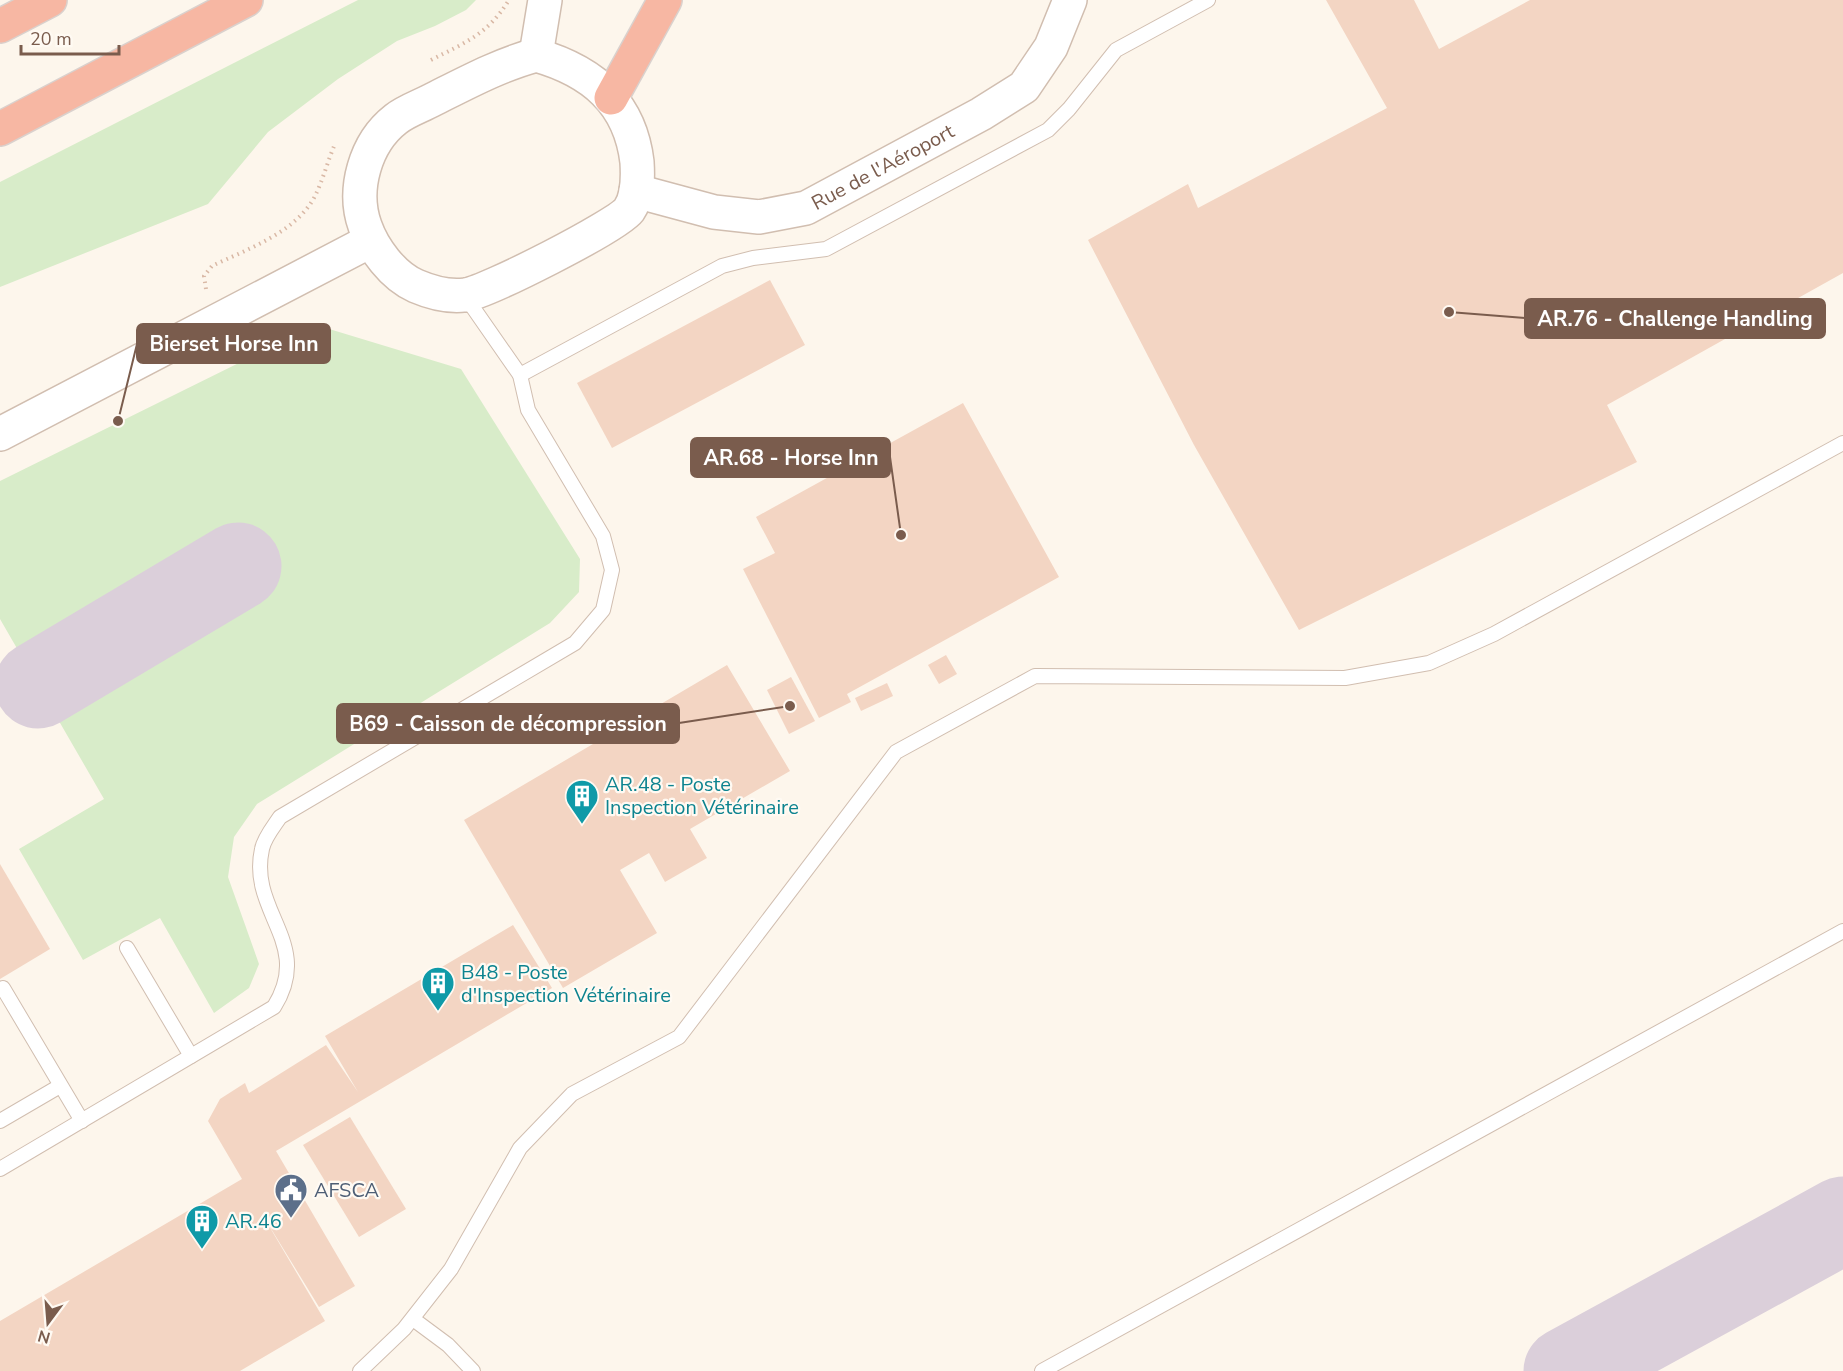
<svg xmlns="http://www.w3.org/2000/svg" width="1843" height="1371" viewBox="0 0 1843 1371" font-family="'Nunito Sans',sans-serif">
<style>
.green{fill:#d8ecc9}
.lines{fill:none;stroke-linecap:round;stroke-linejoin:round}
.taxiway{stroke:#dbcfda;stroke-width:87}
.building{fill:#f3d5c3}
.service-casing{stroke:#d1beb0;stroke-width:16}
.tertiary-casing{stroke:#d1beb0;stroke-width:36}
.motorway-casing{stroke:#dad1cd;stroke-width:36}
.path{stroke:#d9b8a5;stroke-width:4;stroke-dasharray:1.5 4.5;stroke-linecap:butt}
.service{stroke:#fff;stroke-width:14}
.tertiary{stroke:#fff;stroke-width:33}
.motorway{stroke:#f7b7a3;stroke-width:33}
.labels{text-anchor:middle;stroke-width:4.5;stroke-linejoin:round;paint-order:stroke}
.street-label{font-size:20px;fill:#7a5c4d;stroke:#fffaf3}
.culture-label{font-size:20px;fill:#0d838f;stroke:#fffaf3;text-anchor:start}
.service-label{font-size:20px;fill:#4e5e75;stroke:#fffaf3;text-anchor:start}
.leader{fill:none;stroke:#7a5c4d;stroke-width:2}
.callout-dot{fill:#7a5c4d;stroke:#fffaf3;stroke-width:2}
.callout{fill:#7a5c4d;stroke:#7a5c4d;stroke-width:2}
.callout-label{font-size:21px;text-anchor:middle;font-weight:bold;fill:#fff}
</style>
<rect width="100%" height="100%" fill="#fdf6ec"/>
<!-- green -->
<g class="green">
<polygon points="358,0 476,0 466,10 435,26 397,41 338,79 268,132 208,204 0,287 0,182"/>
<polygon points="316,325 461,369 580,559 579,592 550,623 257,804 234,837 228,877 259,964 249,988 214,1013 160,918 83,960 19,849 104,799 0,619 0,481"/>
</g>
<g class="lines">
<!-- taxiway -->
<g class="taxiway">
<polyline points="38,685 238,566"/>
<polyline points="1567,1371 1843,1220"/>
</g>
</g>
<!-- building -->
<g class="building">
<polygon points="1326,0 1414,0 1439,49 1530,0 1843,0 1843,273 1607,405 1637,462 1299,630 1194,445 1088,240 1188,184 1198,208 1387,108"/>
<polygon points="770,280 805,345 612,448 577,383"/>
<polygon points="963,403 1059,577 847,694 851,702 819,718 743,569 775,553 756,517"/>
<polygon points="946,655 957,674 939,684 928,665"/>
<polygon points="727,665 790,771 690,829 707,858 665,882 649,853 620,870 657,933 563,988 464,820"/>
<polygon points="791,677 815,721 789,734 767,690"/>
<polygon points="887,683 893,696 861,711 855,698"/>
<polygon points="0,864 50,949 0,979"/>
<polygon points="513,925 552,988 276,1151 355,1286 319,1307 262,1214 325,1321 240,1371 0,1371 0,1321 242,1179 208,1121 220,1099 245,1083 249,1093 326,1045 358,1092 325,1036"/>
<polygon points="350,1117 406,1209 359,1237 303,1145"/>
</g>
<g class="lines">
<!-- service casing -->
<g class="service-casing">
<g id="service">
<polyline points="520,375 722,266 753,258 826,249 1048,130 1069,109 1116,50 1208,0"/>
<polyline points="127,948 191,1056"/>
<polyline points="3,988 82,1121"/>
<polyline points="0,1121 60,1086"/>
<path d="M0,1169L274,1007C314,943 248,912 262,849C264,838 274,826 280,817L575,643L603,610L612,570L603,536L528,410L520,375L465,296"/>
<polyline points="413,1319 448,1345 473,1371"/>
<polyline points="360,1371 404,1329 451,1269 520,1148 572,1094 679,1037 896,752 1035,676 1345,678 1429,663 1494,634 1843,443"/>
<polyline points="1042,1371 1843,931"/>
</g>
</g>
<!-- tertiary casing -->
<g class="tertiary-casing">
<g id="tertiary">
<path d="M536,55C592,71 630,102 637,162C638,178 638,197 629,210C617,226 485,293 465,295C449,297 430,292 416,286C393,276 373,249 365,226C352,190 365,143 396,119C406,111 421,106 432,100C466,83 499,65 536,55Z"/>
<polyline points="536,55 545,0"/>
<path id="s1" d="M636,191L714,212L759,217L806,208L981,114L1024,87L1051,47L1070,0"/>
<polyline points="0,434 370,241"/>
</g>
</g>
<!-- motorway casing -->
<g class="motorway-casing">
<g id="motorway">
<polyline points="0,26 50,0"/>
<polyline points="611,98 665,0"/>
<polyline points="0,129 246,0"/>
</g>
</g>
<!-- path -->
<g class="path">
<path d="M431,60C466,42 487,35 509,0"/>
<path d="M206,289L204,276L212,266C247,249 296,233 315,196C323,180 328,160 335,144"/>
</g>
<!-- service -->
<use href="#service" class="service"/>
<!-- tertiary -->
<use href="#tertiary" class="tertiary"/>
<!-- motorway -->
<use href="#motorway" class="motorway"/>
</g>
<!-- icons -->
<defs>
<g id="building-pin" transform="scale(1.725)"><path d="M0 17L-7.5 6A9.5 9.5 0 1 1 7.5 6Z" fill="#0f9aa8" stroke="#fffaf3"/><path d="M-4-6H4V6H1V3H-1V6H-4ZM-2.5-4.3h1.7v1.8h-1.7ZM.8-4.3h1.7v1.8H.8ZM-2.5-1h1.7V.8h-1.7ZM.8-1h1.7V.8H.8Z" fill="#fff"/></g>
<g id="civic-pin" transform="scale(1.725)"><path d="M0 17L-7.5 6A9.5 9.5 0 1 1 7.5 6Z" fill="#5c6f8a" stroke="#fffaf3"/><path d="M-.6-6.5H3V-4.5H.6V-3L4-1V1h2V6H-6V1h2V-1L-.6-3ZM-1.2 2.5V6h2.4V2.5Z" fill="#fff"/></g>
</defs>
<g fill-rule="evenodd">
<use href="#building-pin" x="582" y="796"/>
<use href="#building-pin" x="438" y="983"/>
<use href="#civic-pin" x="291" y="1190"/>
<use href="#building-pin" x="202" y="1221"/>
</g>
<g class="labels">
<!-- street labels -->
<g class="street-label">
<text dy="7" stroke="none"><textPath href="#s1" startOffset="261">Rue de l'Aéroport</textPath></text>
</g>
<!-- culture labels -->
<g class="culture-label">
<text x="605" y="791">AR.48 - Poste<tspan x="605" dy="23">Inspection Vétérinaire</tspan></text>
<text x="461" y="979">B48 - Poste<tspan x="461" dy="23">d'Inspection Vétérinaire</tspan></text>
<text x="225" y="1228">AR.46</text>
</g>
<!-- service labels -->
<g class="service-label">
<text x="314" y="1197">AFSCA</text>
</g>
</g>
<!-- callouts -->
<path class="leader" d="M1449 312L1525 318M118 421L137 344M901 535L890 457M790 706L679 723"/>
<g class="callout-dot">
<circle cx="1449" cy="312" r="6"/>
<circle cx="118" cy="421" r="6"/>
<circle cx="901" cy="535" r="6"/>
<circle cx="790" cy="706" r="6"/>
</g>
<g class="callout">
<rect x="1525" y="299" width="300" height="39" rx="6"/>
<rect x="137" y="324" width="193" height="39" rx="6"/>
<rect x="691" y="438" width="199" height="39" rx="6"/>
<rect x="337" y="704" width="342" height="39" rx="6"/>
</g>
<g class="callout-label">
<text x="1675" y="326">AR.76 - Challenge Handling</text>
<text x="234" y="351">Bierset Horse Inn</text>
<text x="791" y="465">AR.68 - Horse Inn</text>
<text x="508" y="731">B69 - Caisson de décompression</text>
</g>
<!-- north arrow -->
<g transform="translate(48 1323) rotate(196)" stroke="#fffaf3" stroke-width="4.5" paint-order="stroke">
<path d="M0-4.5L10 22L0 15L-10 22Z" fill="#7a5c4d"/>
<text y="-9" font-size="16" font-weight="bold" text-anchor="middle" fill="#7a5c4d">N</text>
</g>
<!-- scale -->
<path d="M21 45v9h98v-9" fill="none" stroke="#7a5c4d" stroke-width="3"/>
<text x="30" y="45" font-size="18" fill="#7a5c4d" stroke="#fffaf3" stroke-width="4.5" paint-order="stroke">20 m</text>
</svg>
